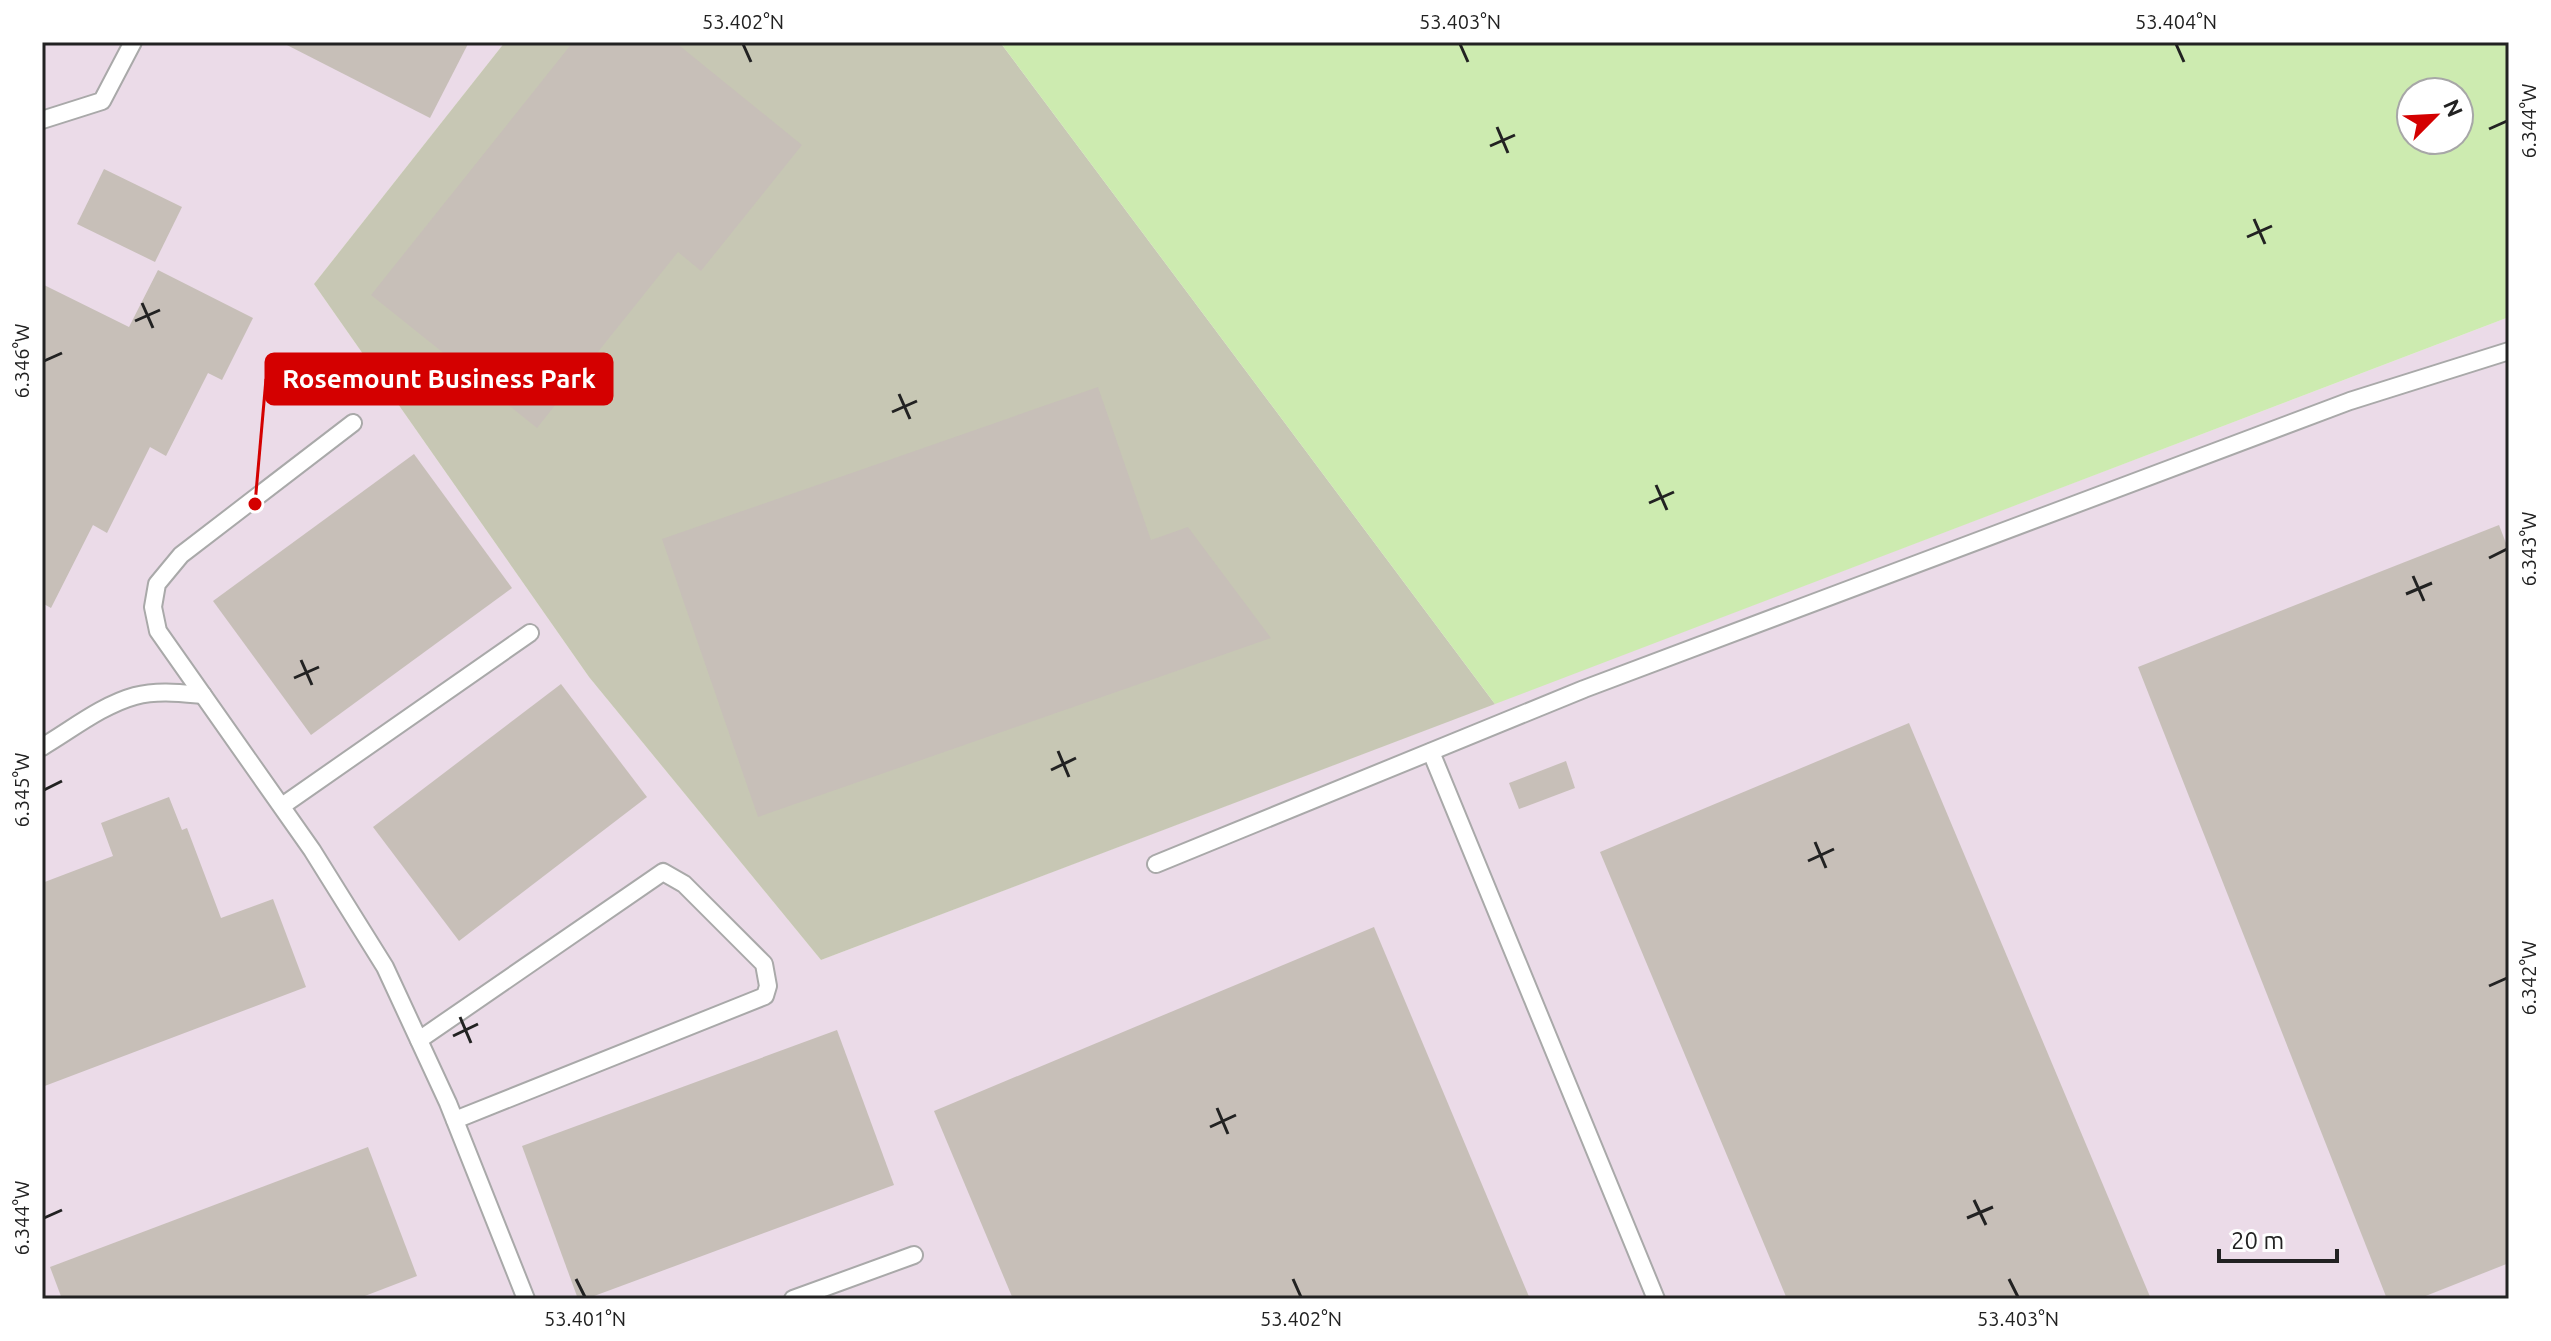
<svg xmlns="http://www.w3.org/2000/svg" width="2551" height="1341" viewBox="0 0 2551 1341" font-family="Ubuntu,sans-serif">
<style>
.industrial{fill:#ebdbe8}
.construction{fill:#c7c7b4}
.grass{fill:#cdebb0;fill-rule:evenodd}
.building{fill:#c7bfb8}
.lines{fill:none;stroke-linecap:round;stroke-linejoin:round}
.service-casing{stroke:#a9a9a9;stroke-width:20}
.service{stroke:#fff;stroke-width:16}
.ticks{fill:none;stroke:#222;stroke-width:3}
.leader{fill:none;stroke:#d40000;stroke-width:3}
.callout-dot{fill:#d40000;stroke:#fff;stroke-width:3}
.callout{fill:#d40000;stroke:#d40000;stroke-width:3}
.callout-label{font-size:26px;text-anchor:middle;font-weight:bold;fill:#fff}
.neatline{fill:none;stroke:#222;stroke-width:3}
.ticks-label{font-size:20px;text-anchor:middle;fill:#222}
</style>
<rect width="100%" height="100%" fill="#f2efe9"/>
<!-- industrial -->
<polygon class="industrial" points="42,42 505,42 314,284 589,677 821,960 2509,317 2509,1299 42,1299"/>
<!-- construction -->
<polygon class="construction" points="505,42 1000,42 1495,704 821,960 589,677 314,284"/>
<!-- grass -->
<path class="grass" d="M1000,42H2509V317L1495,704ZM2411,92H2459V140H2411Z"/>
<!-- building -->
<g class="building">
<polygon points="281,42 469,42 430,118"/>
<polygon points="573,42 675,42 802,145 701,271 678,252 537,428 371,295"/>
<polygon points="104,169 182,207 155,262 77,224"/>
<polygon points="158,270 253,318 222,380 208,373 166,456 150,447 107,533 93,525 51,608 42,603 42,284 129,327"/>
<polygon points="1098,387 1151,540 1188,527 1271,638 758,817 662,539"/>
<polygon points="414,454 512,588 311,735 213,601"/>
<polygon points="2499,525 2509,551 2509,1263 2418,1299 2387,1299 2138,667"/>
<polygon points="561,684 647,797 459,941 373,827"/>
<polygon points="1909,723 2151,1299 1787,1299 1600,852"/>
<polygon points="1566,761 1575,788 1519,809 1509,783"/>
<polygon points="169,797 182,830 187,828 221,918 273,899 306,987 42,1087 42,883 113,856 101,823"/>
<polygon points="1374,927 1530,1299 1013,1299 934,1111"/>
<polygon points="837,1030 894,1185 586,1299 578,1299 522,1146"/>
<polygon points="368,1147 417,1276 357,1299 62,1299 50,1267"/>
</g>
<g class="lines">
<!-- service casing -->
<g class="service-casing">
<g id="service">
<polyline points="42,120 102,101 133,42"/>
<polyline points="353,423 181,555 157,584 153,607 158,631 312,850 385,967 448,1103 526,1299"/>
<path d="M42,747C71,730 102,705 135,696C157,690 181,693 203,695"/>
<polyline points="1431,752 1656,1299"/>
<polyline points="282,806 530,633"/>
<polyline points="1156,864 1584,689 2350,401 2509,351"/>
<polyline points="419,1040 663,872 684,884 764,964 768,986 765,996 455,1120"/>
<polyline points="793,1299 914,1255"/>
</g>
</g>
<!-- service -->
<use href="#service" class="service"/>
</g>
<!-- ticks -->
<path class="ticks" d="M743,44L751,62M1460,44L1468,62M2176,44L2184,62M1497,127L1508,153M2489,129L2507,121M1490,146L1515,135M2254,219L2265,244M2247,237L2272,226M142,303L153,328M135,321L160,310M44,361L62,353M899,394L910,419M892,412L917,401M1656,485L1667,510M1649,503L1674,492M2489,558L2507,549M2413,576L2424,601M2406,594L2432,583M301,660L312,685M294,678L319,667M1058,751L1069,777M1051,770L1076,758M44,790L62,781M1815,842L1826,868M1808,861L1834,849M2489,986L2507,978M460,1017L471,1043M453,1036L478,1024M1217,1108L1228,1134M1210,1127L1236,1115M1974,1200L1986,1225M44,1218L62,1210M1967,1218L1993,1207M576,1279L585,1297M1293,1279L1301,1297M2009,1279L2018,1297"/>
<!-- callouts -->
<path class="leader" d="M255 504L266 379"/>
<circle class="callout-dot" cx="255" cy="504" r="8"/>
<rect class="callout" x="266" y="354" width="346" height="50" rx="8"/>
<g class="callout-label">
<text x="439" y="388">Rosemount Business Park</text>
</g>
<!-- border -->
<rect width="2551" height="1341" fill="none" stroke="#ffffff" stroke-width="88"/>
<!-- north arrow -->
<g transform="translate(2435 116) rotate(66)"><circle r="38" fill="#ffffff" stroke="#a7a7a7" stroke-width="2"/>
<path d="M0-6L14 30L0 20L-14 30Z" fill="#d40000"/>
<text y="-12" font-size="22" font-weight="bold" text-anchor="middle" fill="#222222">N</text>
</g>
<!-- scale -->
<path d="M2219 1249v12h118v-12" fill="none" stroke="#222222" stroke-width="4"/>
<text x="2231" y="1249" font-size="24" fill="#222222" stroke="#ffffff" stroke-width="6" paint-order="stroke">20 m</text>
<rect x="44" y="44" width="2463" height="1253" class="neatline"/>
<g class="ticks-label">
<text x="743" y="29">53.402°N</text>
<text x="1460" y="29">53.403°N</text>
<text x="2176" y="29">53.404°N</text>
<text transform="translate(2529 121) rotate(-90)" y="7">6.344°W</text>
<text transform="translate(22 361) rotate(-90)" y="7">6.346°W</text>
<text transform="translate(2529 549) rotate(-90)" y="7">6.343°W</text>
<text transform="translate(22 790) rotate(-90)" y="7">6.345°W</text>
<text transform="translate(2529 978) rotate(-90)" y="7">6.342°W</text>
<text transform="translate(22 1218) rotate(-90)" y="7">6.344°W</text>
<text x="585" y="1326">53.401°N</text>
<text x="1301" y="1326">53.402°N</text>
<text x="2018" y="1326">53.403°N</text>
</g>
</svg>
